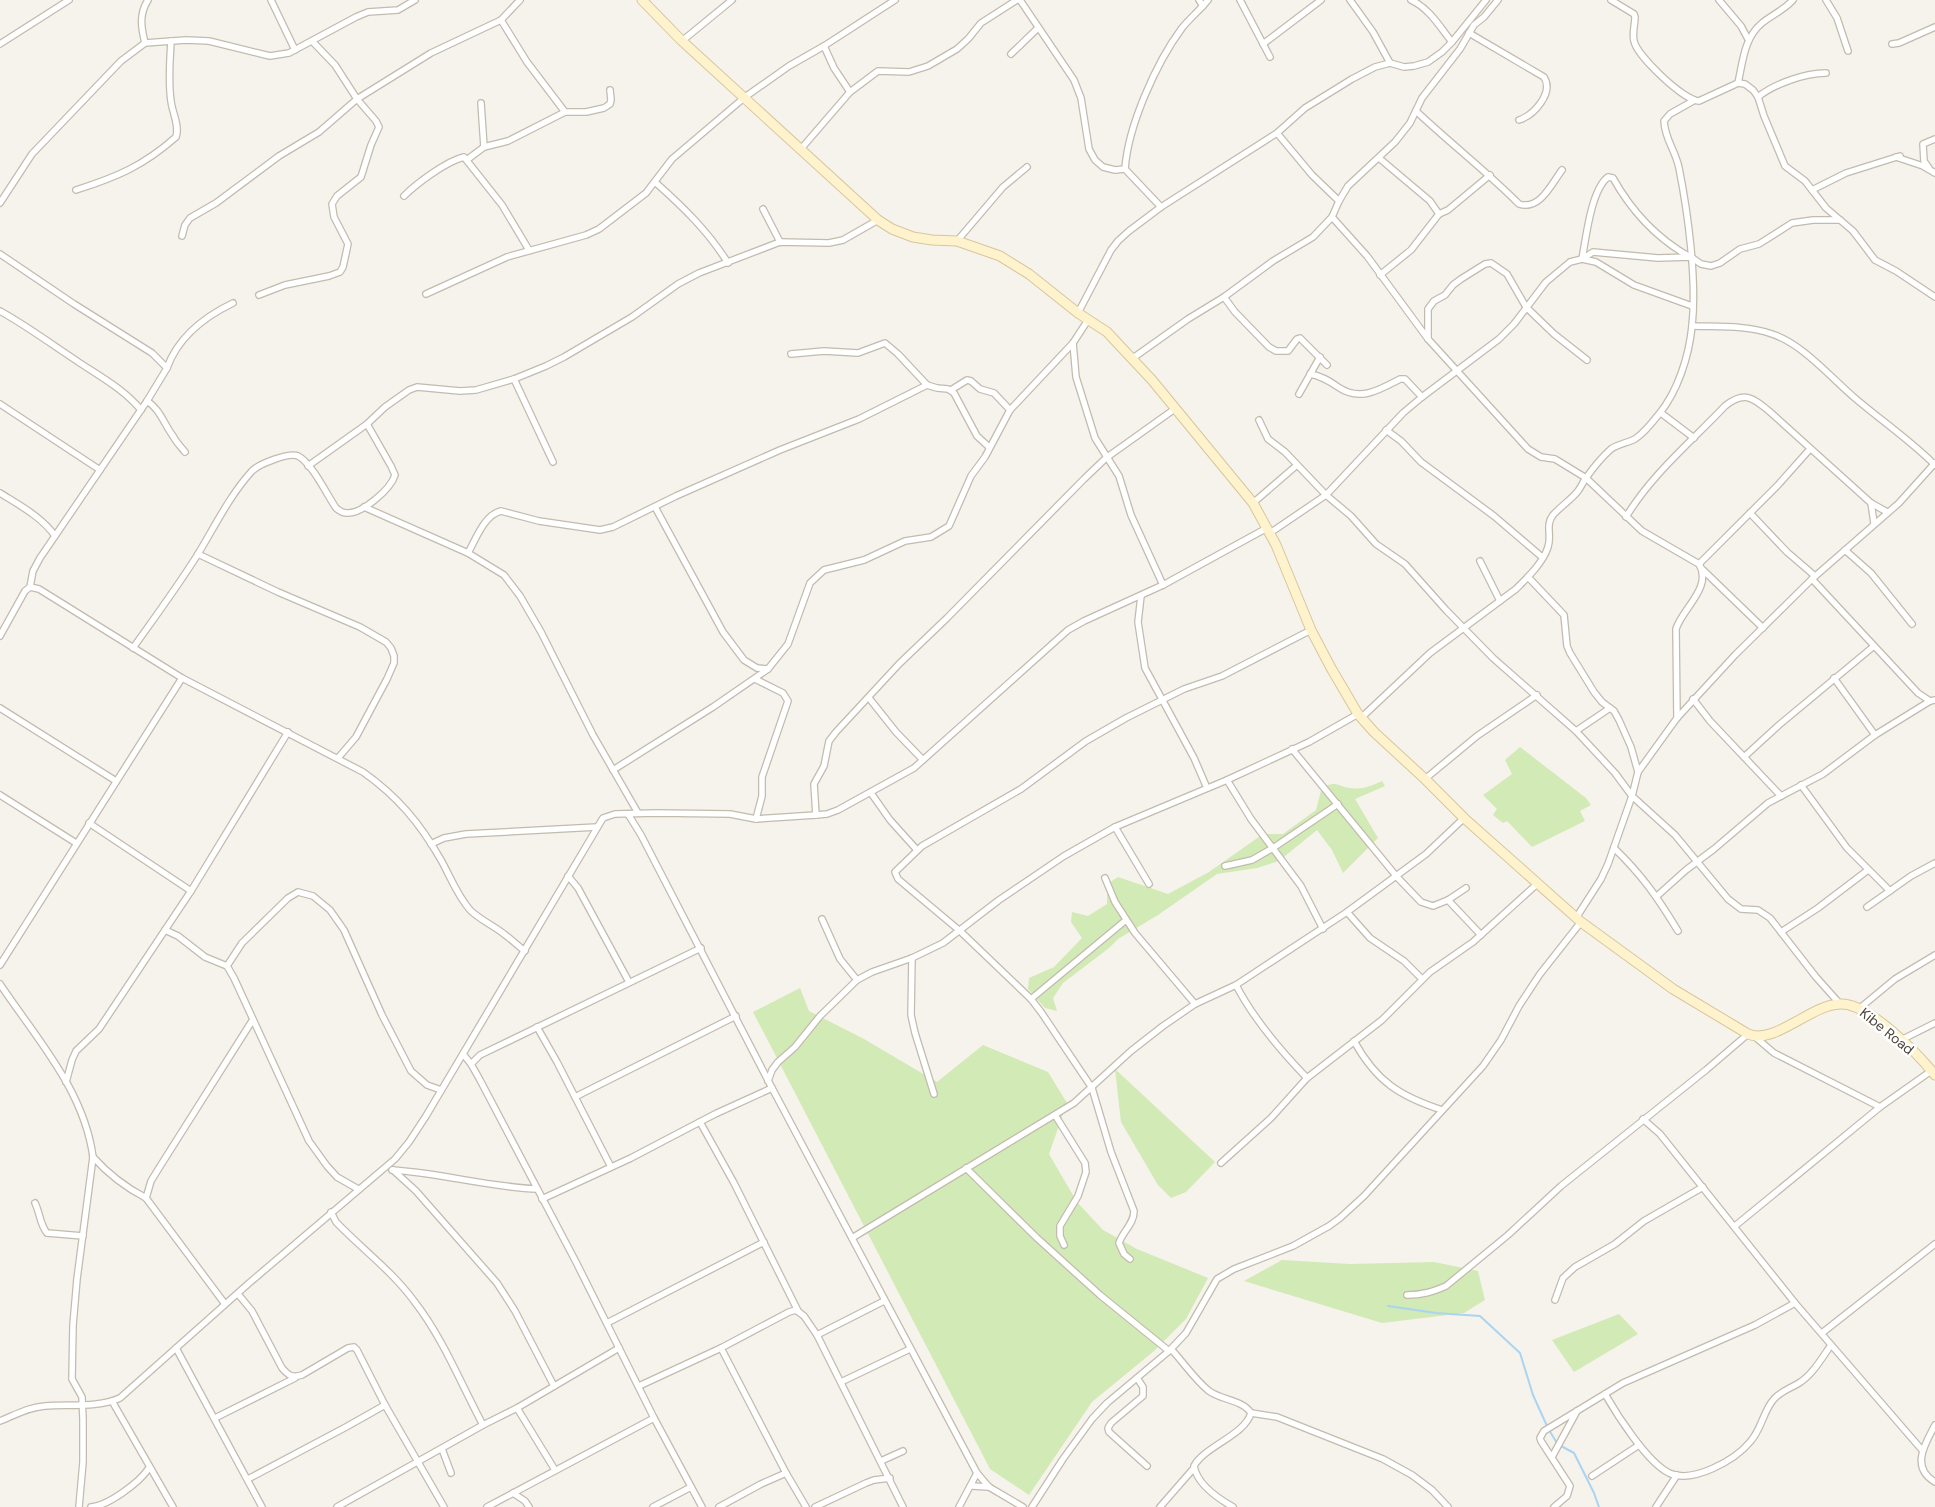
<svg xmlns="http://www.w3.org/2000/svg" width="1935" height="1507" viewBox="0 0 1935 1507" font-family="'DM Sans',sans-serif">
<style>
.green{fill:#d2eab5}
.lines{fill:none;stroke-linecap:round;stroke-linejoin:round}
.stream{stroke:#a9d4f2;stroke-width:2}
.street-casing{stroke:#c2bbae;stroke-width:8}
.secondary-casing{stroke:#d6c79b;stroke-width:11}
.street{stroke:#fff;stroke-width:5.5}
.secondary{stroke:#fff3cd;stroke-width:9}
.labels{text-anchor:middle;stroke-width:5;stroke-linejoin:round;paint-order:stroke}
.street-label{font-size:14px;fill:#4b4439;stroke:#fff}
</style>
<rect width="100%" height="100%" fill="#f6f3ec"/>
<!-- green -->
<g class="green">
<polygon points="1520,747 1586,798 1591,805 1580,811 1585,821 1532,847 1507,821 1503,823 1493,815 1497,809 1483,795 1512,774 1505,760"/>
<path d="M1382,781L1385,786L1355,799L1378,838L1343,873L1332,850L1317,830L1279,861L1257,868L1217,874L1158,915L1118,939L1109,948L1063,983L1053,998L1057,1011L1045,1008L1028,989L1029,978L1054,967L1082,938L1071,922L1072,912L1088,916L1107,904V884L1118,877L1168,894L1209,872L1263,834H1283L1316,810L1322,787C1337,781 1335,785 1350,788C1362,790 1371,786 1382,781Z"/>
<polygon points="800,988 809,1011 864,1039 937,1082 983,1045 1048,1072 1067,1103 1049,1154 1077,1202 1103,1230 1137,1249 1208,1278 1186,1319 1154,1351 1092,1402 1029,1495 990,1469 753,1012"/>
<polygon points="1115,1069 1215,1162 1186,1192 1171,1198 1158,1185 1121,1122"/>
<polygon points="1282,1260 1350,1264 1434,1262 1478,1271 1485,1300 1464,1313 1382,1323 1244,1281"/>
<polygon points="1619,1314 1638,1334 1574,1372 1552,1340"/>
</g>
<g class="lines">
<!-- stream -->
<g class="stream">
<polyline points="1388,1306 1436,1313 1480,1316 1520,1353 1533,1395 1547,1426"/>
<polyline points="1549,1430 1557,1443"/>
<polyline points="1561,1446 1574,1453 1594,1493 1599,1507"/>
</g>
<!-- street casing -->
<g class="street-casing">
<g id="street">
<polyline points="271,0 295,50"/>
<polyline points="1020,0 1074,80 1081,98 1089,149 1095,160 1103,167 1115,170 1125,169"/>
<polyline points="1199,0 1203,6"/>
<polyline points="1240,0 1270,57"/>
<polyline points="1350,0 1373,32 1390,63"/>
<path d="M1411,0C1429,8 1440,27 1452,42"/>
<path d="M1611,0L1634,14L1635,17C1635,25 1632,33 1634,41C1637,56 1683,100 1699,101L1738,83L1745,84L1753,90L1758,97L1764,116L1785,166L1805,181L1826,208L1853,231L1875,260L1896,271L1935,297"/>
<polyline points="1719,0 1741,26 1748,39"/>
<polyline points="1826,0 1837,18 1848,51"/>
<polyline points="501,20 527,62 565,112"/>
<path d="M1469,33L1544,77C1554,93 1534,115 1519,120"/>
<polyline points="682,41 732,0"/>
<path d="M145,43C141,27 139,14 148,0"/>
<polyline points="0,44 69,0"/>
<polyline points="1263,44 1321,0"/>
<polyline points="1892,44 1899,43 1935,27"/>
<polyline points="824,46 834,68 850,92"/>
<polyline points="1011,54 1038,28"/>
<path d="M1738,83C1743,61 1744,38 1762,23C1772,15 1784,10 1793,0"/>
<path d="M1758,97C1774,84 1805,73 1826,73"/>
<polyline points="481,103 484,147"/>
<path d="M1416,111C1450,143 1486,171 1519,204C1540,211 1552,183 1562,170"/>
<polyline points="1277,133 1312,175 1339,201"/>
<polyline points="800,150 850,92 878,71 909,72 928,66 957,49 968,39 981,23 1017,0"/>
<polyline points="1896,157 1923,166 1935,173"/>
<polyline points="1379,158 1430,201 1439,214 1411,250 1380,275"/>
<polyline points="468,159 484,147 508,141 565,112 586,112 604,108 610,104 611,100 610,90"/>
<polyline points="1929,168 1924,161 1923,144 1935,139"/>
<path d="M655,182C683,207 708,231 728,263"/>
<path d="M76,190C117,177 143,166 176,137C180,126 172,112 171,101C168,81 170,61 171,41"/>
<polyline points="1812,190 1846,173 1900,156"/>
<path d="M404,196C417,183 447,161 464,157L502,205L529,250"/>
<polyline points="0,203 32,154 121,61 145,43 186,40 209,41 270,56 289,53 356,17 368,12 398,10 415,0"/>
<path d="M1161,207L1125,169C1128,126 1156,63 1182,28C1190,18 1200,10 1208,0"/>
<polyline points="763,209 780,242"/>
<polyline points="1439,214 1448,210 1490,175"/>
<path d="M1332,217L1367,256L1428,339L1528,449L1541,457L1555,459L1586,478L1642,531L1699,564C1713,587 1682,609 1676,629L1677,718"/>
<polyline points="182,236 185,225 190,218 216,203 279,156 319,132 357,99 431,53 501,20 520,0"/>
<polyline points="957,241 1003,187 1027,167"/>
<polyline points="0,254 74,304 152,353 167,368 147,401 40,558 33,571 30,587"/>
<polyline points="1582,259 1593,252 1658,258 1691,257 1701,264 1711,266 1720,263 1740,249 1759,244 1792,223 1813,220 1840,220"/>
<path d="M1582,259C1586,238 1591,190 1608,177L1613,178C1632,212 1656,238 1690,257"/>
<polyline points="426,294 507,257 586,235 599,229 646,193 672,159 745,97 789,66 824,46 895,0"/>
<polyline points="259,295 285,285 329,276 340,272 343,267 348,244 334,217 332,204 337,196 361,177 371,145 379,127 376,121 357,99 335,65 312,41"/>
<polyline points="1224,297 1235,312 1269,347 1276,351 1288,351 1297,339 1300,338 1327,365"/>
<path d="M0,311C27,326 51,344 77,361C99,376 124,389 141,410"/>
<polyline points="1078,313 1111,250 1118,241 1129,231 1161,207 1277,133 1305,108 1352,79 1375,67 1390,63 1404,67 1414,66 1428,62 1442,52 1452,42 1486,0"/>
<path d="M1692,326C1719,327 1746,325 1772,334C1803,344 1831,378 1856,399C1882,421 1911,441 1935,465"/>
<polyline points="1428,339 1428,309 1434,301 1445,295 1453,285 1461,279 1485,264 1491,263 1507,274 1526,307 1554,334 1587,360"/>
<polyline points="1073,343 1076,377 1095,438 1119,476 1131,515 1163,585"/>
<polyline points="791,354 824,351 858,353 885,343 898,354 927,385 937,388 948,389 954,393 977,436 989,447"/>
<polyline points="1133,358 1188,319 1224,297 1273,261 1313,237 1332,217 1339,201 1348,186 1395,142 1410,123 1422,98 1460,49 1474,25 1484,17 1498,0"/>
<path d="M167,368C178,337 204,317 233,303"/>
<path d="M1310,374C1321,376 1328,380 1338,387C1360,402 1379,390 1400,379H1405L1422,397"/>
<polyline points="514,379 553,462"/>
<polyline points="951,390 967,380 971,381 980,389 994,393 1010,410"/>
<polyline points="1299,394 1320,357"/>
<path d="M147,401C160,409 164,424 173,436C176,442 181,447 185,452"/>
<polyline points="0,404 100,470"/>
<polyline points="1661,413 1694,438"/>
<polyline points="1259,420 1268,439 1285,452 1326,495 1351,516 1376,544 1405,564 1446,610 1493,658 1576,731 1615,773 1632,796 1675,835 1728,899 1741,909 1758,910 1770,918 1816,977 1840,1004"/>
<polyline points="1386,430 1401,441 1421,462 1494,516 1542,557"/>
<polyline points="308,466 367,424 385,407 409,390 417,387 460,391 476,390 514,379 546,366 564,357 632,317 678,284 699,273 780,242 829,243 843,240 878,220"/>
<path d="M0,493C19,505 42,517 55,536"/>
<polyline points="1253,503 1297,465"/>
<polyline points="1871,503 1874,523"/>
<polyline points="364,507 468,553 504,575 520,596 541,632 593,735 638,813"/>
<polyline points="655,507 723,632 744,660 757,668 768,669"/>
<polyline points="1750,513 1787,552 1815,576"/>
<path d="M1626,517C1652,474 1691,442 1725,406C1744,391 1752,397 1769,411L1871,503L1887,512"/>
<polyline points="1270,533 1326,495 1403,413 1422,397 1499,339 1514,324 1546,282 1570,262 1582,259 1596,262 1634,285 1692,306"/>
<polyline points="1845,550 1871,573 1912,624"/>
<path d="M468,553C476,539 484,515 501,511L539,521L600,530L613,527L676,496L780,450L859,419L927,385"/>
<polyline points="198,554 278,592 360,627 386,642 391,648 394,656 394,663 387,679 356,737 338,758"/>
<polyline points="1480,561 1500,601"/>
<polyline points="1699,564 1778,485 1810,449"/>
<polyline points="1703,570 1763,628"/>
<polyline points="1528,577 1564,615 1567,646 1570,653 1594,692 1602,702 1614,711 1619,720 1631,747 1638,772"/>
<polyline points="1812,579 1918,693 1930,701"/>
<polyline points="1141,596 1138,622 1145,668 1194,758 1207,788"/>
<path d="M0,636L25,591L30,587L39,589L182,678L363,772C397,796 420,823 441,860C450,876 457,895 470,910C480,920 493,925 504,934C511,939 518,946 525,951"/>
<path d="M133,648C155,617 178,586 198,554C215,526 230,495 252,471C259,464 289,452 298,456C312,463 327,495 336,508C340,511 342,513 347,513C362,514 391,489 395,475L391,466L367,424"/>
<polyline points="1834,678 1875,735"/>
<polyline points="755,679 783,693 788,701 762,777 762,796 756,819"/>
<polyline points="869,698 896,732 923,760"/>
<polyline points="1693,699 1710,721 1781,796"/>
<polyline points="0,708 116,781"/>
<path d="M1361,718L1430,653L1516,589C1527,578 1543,563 1548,547C1552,536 1545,525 1553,515C1561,506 1571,500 1578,491C1581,487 1583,482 1586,478C1593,468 1602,457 1611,449C1618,444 1627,443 1635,439C1644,433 1652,423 1659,414C1678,391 1689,356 1692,326C1697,280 1688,213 1679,168C1675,149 1665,140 1664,121L1670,114L1693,101"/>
<polyline points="1576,731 1610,708"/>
<polyline points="1292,749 1397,877 1421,902 1433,906 1448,900 1466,888"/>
<polyline points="1744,757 1779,725 1874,646"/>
<polyline points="613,770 713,707 768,669 788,644 810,583 824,570 864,560 905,541 931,537 949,526 971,476 985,457 1010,410 1073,343 1088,320"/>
<polyline points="1425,779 1477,736 1537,695"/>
<polyline points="1227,780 1251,819 1301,886 1323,929"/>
<polyline points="1801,785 1847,848 1890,891"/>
<polyline points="871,793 890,820 917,850"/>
<polyline points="0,795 76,843"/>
<polyline points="628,814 641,835 772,1088 977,1473 989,1487 1023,1507"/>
<polyline points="816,815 814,784 824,766 829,741 836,732 899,664 947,618 1084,479 1106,458 1176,408"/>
<polyline points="89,823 191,891"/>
<polyline points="1115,827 1149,884"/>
<polyline points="431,844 444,838 466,834 597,827"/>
<path d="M1614,848C1642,875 1658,898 1678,931"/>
<polyline points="1225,866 1252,860 1273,848 1338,804"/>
<polyline points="568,876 578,888 629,982"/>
<polyline points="1105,878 1115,902 1135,933 1195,1004"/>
<polyline points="1657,896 1686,870 1714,849 1768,803 1823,774 1875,735 1930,701 1935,700"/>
<polyline points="1448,900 1481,935"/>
<polyline points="1867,907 1911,876 1935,863"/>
<polyline points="1347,912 1370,938 1404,961 1422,979"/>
<polyline points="1576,918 1601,879 1608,864 1632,796 1638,772 1677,718 1735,655 1812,579 1899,503 1935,463"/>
<polyline points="822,919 840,959 857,980"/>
<polyline points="165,930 178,936 205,957 227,966 234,978 309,1141 327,1166 337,1177 358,1189"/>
<polyline points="1781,932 1818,908 1868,870"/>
<polyline points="912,958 911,1015 915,1033 934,1094"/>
<polyline points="0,965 182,678"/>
<polyline points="227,966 242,943 288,898 298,892 313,896 330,910 344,930 382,1015 411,1071 427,1085 441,1090"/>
<path d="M0,984C36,1038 84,1090 93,1157L77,1279L73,1325L72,1379L82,1397L83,1419V1462L79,1507"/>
<path d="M1236,985C1254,1020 1280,1050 1307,1078"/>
<polyline points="1031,999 1126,920"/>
<polyline points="1860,1008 1895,979 1935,955"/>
<polyline points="537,1027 557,1062 611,1167"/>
<polyline points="1754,1036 1774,1053 1880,1107"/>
<polyline points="1901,1040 1935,1023"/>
<path d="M1354,1041C1376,1081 1399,1096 1442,1110"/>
<polyline points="463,1054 471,1064 480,1080 576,1262 654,1418 702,1507"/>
<polyline points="471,1064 480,1055 701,948"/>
<polyline points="768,1081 772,1070 778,1062 795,1047 820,1016 857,980 872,972 912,958 943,943 999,900 1064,856 1115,827 1227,780 1309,742 1358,714"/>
<polyline points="66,1082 72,1060 76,1051 99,1029 191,891 288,732"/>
<polyline points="575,1097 736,1016"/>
<polyline points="1055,1115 1085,1163 1086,1172 1078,1196 1060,1226 1060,1236 1064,1245"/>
<polyline points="1643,1119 1660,1134 1795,1303 1922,1450"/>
<polyline points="700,1122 734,1183 798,1311"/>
<path d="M93,1157C109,1175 125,1187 146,1198"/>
<polyline points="1221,1163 1271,1118 1307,1078 1382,1020 1430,972 1473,942 1537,884"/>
<polyline points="966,1168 1037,1238 1100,1295 1169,1351"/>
<path d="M392,1170C441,1173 488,1187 537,1189"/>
<polyline points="393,1170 416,1191 497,1283 515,1311 554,1386"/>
<polyline points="542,1199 631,1158 715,1114 772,1088"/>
<path d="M35,1203C40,1213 40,1225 47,1233L83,1236"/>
<path d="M331,1212L336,1222C362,1249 392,1271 414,1301C443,1338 461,1384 483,1425"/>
<polyline points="1735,1226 1880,1107 1931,1071"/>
<polyline points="852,1238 1074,1103 1131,1051 1163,1026 1195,1004 1236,985 1347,912 1426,854 1464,818"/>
<path d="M1130,1259L1124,1254L1119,1243C1123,1231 1134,1224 1134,1211L1111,1152L1092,1088L1041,1012L1031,999L960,931L898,879L895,872L922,846L1021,789L1086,741L1126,718L1184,689L1222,676L1311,630"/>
<path d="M238,1294L252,1311L282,1368C289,1376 292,1378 302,1375L348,1348L354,1347L357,1350L385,1405L444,1507"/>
<path d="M1407,1295C1422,1295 1432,1292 1446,1286L1508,1235L1561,1186L1706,1070L1748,1034"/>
<polyline points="1555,1300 1563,1278 1575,1267 1615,1244 1644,1221 1703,1187"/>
<polyline points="225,1304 146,1198 151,1181 159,1168 252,1021"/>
<polyline points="607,1323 764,1242"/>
<polyline points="1822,1333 1935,1244"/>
<polyline points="817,1335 884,1301"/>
<polyline points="176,1348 262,1507"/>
<polyline points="721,1348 786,1473 806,1507"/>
<path d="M1171,1349C1184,1363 1195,1380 1209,1391C1221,1400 1243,1400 1251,1413C1245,1435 1205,1446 1194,1466C1197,1485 1219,1499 1233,1507"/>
<polyline points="1137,1378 1143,1387 1143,1396 1111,1423 1108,1428 1109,1432 1147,1466"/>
<polyline points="841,1382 910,1349"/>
<polyline points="639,1386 721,1348 789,1312 796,1310 804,1316 817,1335 903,1507"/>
<path d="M1605,1394C1617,1415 1647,1462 1669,1473C1693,1484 1735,1460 1750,1442C1762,1429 1763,1411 1774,1399C1781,1391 1791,1388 1799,1383C1813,1374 1822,1358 1831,1345"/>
<polyline points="112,1401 173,1507"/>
<polyline points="517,1408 555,1470"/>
<polyline points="1251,1413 1277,1417 1383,1459 1412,1475 1432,1490 1448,1507"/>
<polyline points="215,1418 295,1378"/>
<path d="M0,1421C15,1415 29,1407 45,1406C69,1404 98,1408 120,1398L248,1284L395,1159L409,1142L426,1116L603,818L615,814L657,813L730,814L756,819L816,815L827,814L838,810L914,768L1068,630L1084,621L1163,585L1267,528"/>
<path d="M1935,1425C1925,1444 1910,1467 1935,1482"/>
<polyline points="442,1449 451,1473"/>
<polyline points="1552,1457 1577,1411"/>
<polyline points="881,1461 903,1451"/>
<polyline points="1592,1476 1639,1445"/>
<polyline points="248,1479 346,1427 385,1405"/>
<polyline points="972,1486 989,1487"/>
<polyline points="513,1493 525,1501 529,1507"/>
<path d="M91,1507C108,1506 140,1482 149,1468"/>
<polyline points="337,1507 483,1425 517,1408 619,1348"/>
<polyline points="487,1507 654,1418"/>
<polyline points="653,1507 691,1487"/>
<polyline points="719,1507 761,1484 786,1473"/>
<polyline points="815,1507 866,1483 874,1480 890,1478"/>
<polyline points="959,1507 977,1473"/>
<polyline points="1032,1507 1063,1459 1092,1419 1107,1403 1169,1351 1186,1333 1217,1279 1234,1269 1293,1246 1329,1226 1340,1218 1364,1196 1483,1066 1501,1040 1519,1006 1540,974 1581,922"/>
<polyline points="1160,1507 1194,1468"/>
<polyline points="1554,1507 1567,1496 1570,1486 1541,1441 1540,1438 1544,1431 1623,1383 1755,1325 1795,1303"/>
<polyline points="1656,1507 1677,1475"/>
</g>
</g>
<!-- secondary casing -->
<g class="secondary-casing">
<path id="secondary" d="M642,0L682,41L878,220L892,229L913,237L932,240L957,241L1000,256L1029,274L1078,313L1107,332L1152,380L1253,503L1276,545L1311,630L1331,668L1358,714L1374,732L1425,779L1464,818L1581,922L1673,989L1748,1034C1775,1045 1810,1005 1840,1004C1868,1002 1918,1054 1935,1075"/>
</g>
<!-- street -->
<use href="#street" class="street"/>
<!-- secondary -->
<use href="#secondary" class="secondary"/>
</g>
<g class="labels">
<!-- street labels -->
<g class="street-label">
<text transform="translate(1887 1031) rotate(39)" y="5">Kibe Road</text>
</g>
</g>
</svg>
